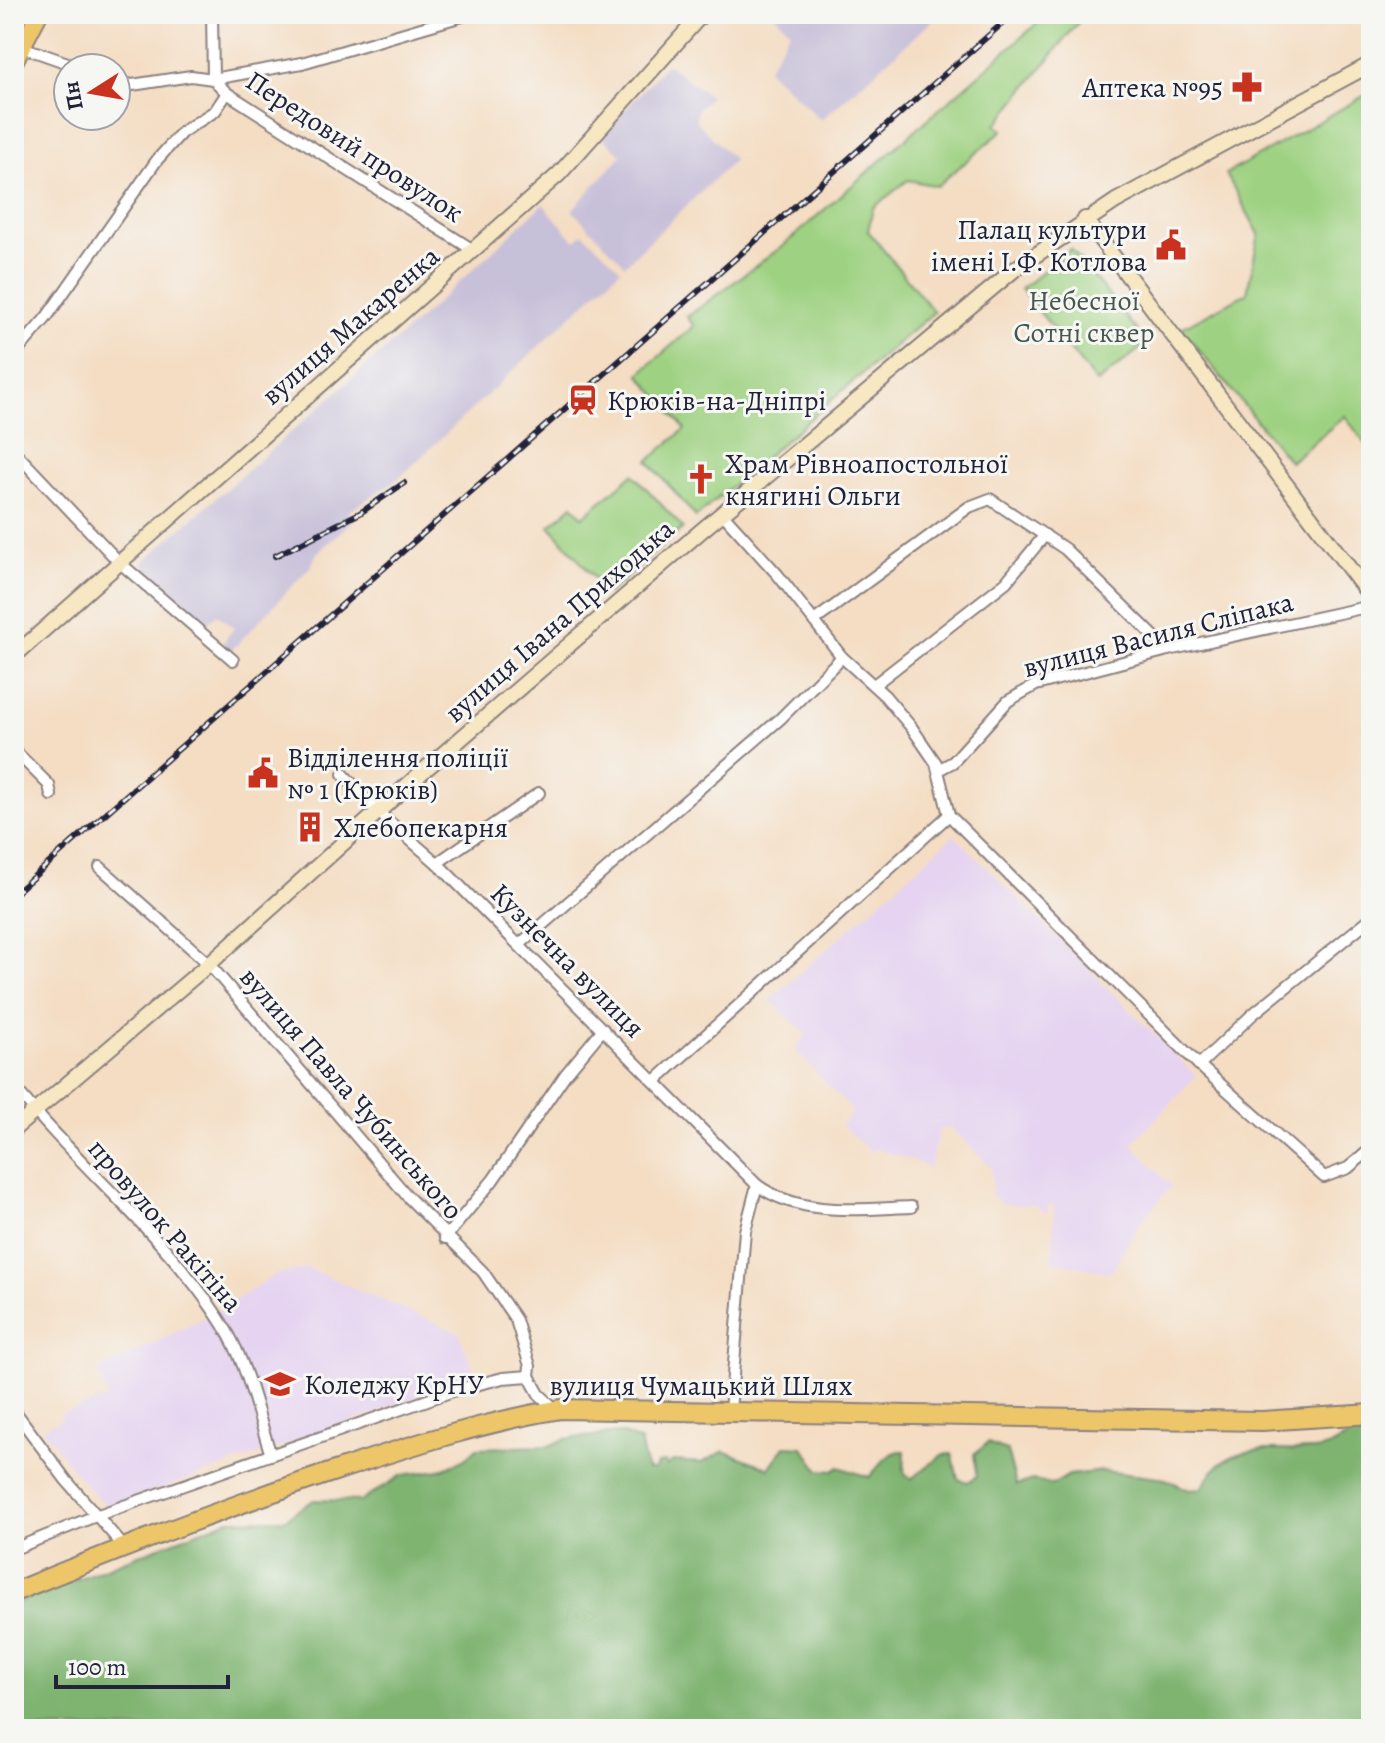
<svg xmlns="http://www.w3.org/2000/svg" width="1385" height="1743" viewBox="0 0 1385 1743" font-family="Alegreya,serif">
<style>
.built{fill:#e5d3f1}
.industrial{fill:#c7c0d9}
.green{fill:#9ed181;stroke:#607a5e;stroke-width:2}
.forest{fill:#7eb36f;stroke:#506a55;stroke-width:2}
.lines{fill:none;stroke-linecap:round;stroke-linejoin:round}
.street-casing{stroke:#8b807f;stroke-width:14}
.secondary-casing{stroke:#8b807f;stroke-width:18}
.primary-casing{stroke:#8b807f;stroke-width:20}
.highway-casing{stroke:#8b807f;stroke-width:22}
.street{stroke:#fff;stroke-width:10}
.secondary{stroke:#f7e8c3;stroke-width:14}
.primary{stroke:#ecc669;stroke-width:16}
.highway{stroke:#ecc669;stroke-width:18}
.rail-casing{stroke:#22223b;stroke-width:6}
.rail{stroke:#f6f6f2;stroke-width:3;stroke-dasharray:9;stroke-linecap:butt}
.labels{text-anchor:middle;stroke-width:6;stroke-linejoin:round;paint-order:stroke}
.poi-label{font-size:28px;fill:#22223b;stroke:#f6f6f2;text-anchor:start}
.street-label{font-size:28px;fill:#22223b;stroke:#f6f6f2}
.park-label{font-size:28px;fill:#475750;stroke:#f6f6f2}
</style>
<rect width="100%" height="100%" fill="#f6f6f2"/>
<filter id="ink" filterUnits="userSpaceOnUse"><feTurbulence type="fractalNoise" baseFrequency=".0125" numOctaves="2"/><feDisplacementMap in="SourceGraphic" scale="16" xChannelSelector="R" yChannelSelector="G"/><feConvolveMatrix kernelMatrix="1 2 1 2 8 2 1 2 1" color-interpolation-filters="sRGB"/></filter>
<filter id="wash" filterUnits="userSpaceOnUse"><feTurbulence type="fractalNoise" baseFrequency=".006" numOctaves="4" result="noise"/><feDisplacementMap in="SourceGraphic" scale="32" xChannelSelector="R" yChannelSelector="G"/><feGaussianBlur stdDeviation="1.8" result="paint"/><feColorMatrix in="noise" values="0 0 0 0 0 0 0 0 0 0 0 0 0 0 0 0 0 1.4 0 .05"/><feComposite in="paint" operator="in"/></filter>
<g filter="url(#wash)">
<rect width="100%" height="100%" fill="#f4ddc3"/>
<!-- built -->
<g class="built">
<polygon points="954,835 1196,1076 1132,1144 1171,1186 1138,1225 1111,1273 1052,1261 1054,1205 1048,1204 1048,1214 1034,1205 1002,1204 992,1196 992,1168 949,1126 946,1130 939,1128 930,1167 876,1148 872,1153 841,1125 853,1112 794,1049 807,1035 770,1000"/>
<polygon points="307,1268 459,1333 476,1377 113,1506 106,1505 83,1483 43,1428 63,1419 61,1414 108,1398 99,1371 223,1308 275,1275"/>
</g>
<!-- industrial -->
<g class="industrial">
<polygon points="774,14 940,14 821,120 767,69 790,31"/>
<polygon points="667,64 710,97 697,110 696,121 734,160 625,265 572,210 622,155 601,136"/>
<polygon points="543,204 575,241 583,233 621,269 399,478 348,512 352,521 317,553 311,566 231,651 222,644 234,628 217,614 206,625 145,568 144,561 411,327"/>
</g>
<!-- green -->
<g class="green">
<polygon points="1048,14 1085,14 996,125 1003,130 937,186 908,180 873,208 868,231 934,312 696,517 648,461 685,429 639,374 694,326 687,317 784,245"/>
<polygon points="1371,92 1371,452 1345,416 1290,462 1181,328 1247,293 1259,234 1226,174"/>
<polygon points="1071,249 1147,343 1097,383 1021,289"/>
<polygon points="633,474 683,528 608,594 550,526 573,505 583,517"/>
</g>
<!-- forest -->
<path class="forest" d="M1371,1430V1726L1337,1723L1326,1729H14V1606L19,1602L228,1520L284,1519L314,1500L361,1501L402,1475L440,1470L465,1459L477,1448L549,1446L565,1439L620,1433L640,1441L647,1470H654L657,1464L665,1462L667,1466L673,1461L702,1463L724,1451L769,1468L785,1446L803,1447L819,1470L834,1471L839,1467L869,1477C880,1466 888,1450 905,1451L904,1472L911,1479L942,1455L952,1454L958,1479L968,1482L977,1476L974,1454L988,1443L1007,1451L1016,1485L1033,1480L1052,1485L1069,1475L1103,1471L1166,1479L1189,1490L1200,1489C1207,1482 1211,1471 1219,1465C1247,1440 1292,1455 1321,1449C1342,1445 1344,1432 1371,1430Z"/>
</g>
<g filter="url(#ink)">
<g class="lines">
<!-- street casing -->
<g class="street-casing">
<g id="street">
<polyline points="212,14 213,79 227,93 473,250"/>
<polyline points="22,47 82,68"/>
<polyline points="116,81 132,85 191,76 213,79 302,63 469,14"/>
<polyline points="14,355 46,318 157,160 182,132 215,111 227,93"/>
<polyline points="14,451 119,562 233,660"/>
<polyline points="722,513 778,575 842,657 885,696 912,728 936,763 949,815 1199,1065 1324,1177 1348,1168 1371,1149"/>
<polyline points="814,621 969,507 990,499 1065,549 1168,650"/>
<polyline points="874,685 1006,582 1045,535"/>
<polyline points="14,750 49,785 51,795"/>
<polyline points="938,770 953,762 1008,701 1036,685 1168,650 1371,606"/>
<polyline points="343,774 378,812 437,863 757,1185 745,1231 730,1411"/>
<polyline points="437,863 539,793"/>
<polyline points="100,867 209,964 409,1198 483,1272 516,1320 530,1366 529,1376"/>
<polyline points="519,945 780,719 842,657"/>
<polyline points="1199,1065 1253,1014 1371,918"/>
<polyline points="655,1081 949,815"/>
<path d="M14,1086C79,1168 177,1245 229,1335C249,1371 258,1416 271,1455"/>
<path d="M757,1185C801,1217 860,1209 911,1207"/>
<polyline points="445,1238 493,1180 565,1075 603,1029"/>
<polyline points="529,1376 539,1394 556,1410"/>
<polyline points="14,1410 66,1480 124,1547"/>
<polyline points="14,1549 98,1515 456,1390 503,1378 529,1376"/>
</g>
</g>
<!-- secondary casing -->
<g class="secondary-casing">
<g id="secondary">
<polyline points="1085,219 1371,597"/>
<polyline points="14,656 559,174 702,14"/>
<polyline points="14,1129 209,964 421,773 701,531 1015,269 1116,201 1371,64"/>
</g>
</g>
<!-- primary casing -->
<g class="primary-casing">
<polyline id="primary" points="14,62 39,14"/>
</g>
<!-- highway casing -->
<g class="highway-casing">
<path id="highway" d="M14,1592C121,1548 229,1506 338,1470C412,1445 484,1422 561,1409L1262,1421L1371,1414"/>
</g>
<!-- street -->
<use href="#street" class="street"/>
<!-- secondary -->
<use href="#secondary" class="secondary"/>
<!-- primary -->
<use href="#primary" class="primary"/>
<!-- highway -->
<use href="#highway" class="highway"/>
<!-- rail casing -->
<g class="rail-casing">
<g id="rail">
<polyline points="275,556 360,513 404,483"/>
<polyline points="14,894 1013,14"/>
</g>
</g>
<!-- rail -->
<use href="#rail" class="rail"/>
</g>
</g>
<!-- icons -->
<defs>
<g id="pharmacy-bare" transform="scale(2.4)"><path d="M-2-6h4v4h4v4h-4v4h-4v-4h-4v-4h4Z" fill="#c8321e" stroke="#f6f6f2" stroke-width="2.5" paint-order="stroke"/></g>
<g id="civic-bare" transform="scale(2.4)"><path d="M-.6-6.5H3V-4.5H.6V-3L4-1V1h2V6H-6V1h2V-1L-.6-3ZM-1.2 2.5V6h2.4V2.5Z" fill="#c8321e" stroke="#f6f6f2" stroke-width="2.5" paint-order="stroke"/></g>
<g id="station-bare" transform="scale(2.4)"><path d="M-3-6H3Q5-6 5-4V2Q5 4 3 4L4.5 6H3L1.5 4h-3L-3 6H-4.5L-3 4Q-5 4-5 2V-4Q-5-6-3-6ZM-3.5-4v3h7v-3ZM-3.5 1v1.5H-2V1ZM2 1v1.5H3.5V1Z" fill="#c8321e" stroke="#f6f6f2" stroke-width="2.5" paint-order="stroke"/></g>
<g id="church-bare" transform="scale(2.4)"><path d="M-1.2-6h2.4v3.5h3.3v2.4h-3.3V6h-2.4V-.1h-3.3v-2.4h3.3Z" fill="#c8321e" stroke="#f6f6f2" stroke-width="2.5" paint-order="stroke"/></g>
<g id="building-bare" transform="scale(2.4)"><path d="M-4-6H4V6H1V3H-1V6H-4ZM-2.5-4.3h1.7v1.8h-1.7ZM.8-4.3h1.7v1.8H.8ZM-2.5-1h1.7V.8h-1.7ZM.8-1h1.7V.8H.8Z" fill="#c8321e" stroke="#f6f6f2" stroke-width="2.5" paint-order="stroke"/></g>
<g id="school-bare" transform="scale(2.4)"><path d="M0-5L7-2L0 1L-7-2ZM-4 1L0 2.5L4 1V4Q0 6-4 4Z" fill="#c8321e" stroke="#f6f6f2" stroke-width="2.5" paint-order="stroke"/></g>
</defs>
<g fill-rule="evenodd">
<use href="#pharmacy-bare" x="1247" y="87"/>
<use href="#civic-bare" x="1171" y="245"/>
<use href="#station-bare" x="583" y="400"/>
<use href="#church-bare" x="701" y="479"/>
<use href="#civic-bare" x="263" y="773"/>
<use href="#building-bare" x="310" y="827"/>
<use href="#school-bare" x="280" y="1384"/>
</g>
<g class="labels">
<!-- poi labels -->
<g class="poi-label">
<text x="1223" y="97" text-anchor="end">Аптека №95</text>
<text x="1147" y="239" text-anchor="end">Палац культури<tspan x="1147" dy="32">імені І.Ф. Котлова</tspan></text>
<text x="607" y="410">Крюків-на-Дніпрі</text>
<text x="725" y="473">Храм Рівноапостольної<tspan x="725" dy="32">княгині Ольги</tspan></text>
<text x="287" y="767">Відділення поліції<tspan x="287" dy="32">№ 1 (Крюків)</tspan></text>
<text x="334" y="837">Хлебопекарня</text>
<text x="304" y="1394">Коледжу КрНУ</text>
</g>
<!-- street labels -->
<g class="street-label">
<text transform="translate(355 146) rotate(33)" y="10">Передовий провулок</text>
<text transform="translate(350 325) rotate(-41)" y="10">вулиця Макаренка</text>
<text transform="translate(559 620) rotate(-41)" y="10">вулиця Івана Приходька</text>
<text transform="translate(1158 634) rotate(-14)" y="10">вулиця Василя Сліпака</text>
<text transform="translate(568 960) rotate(45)" y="10">Кузнечна вулиця</text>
<text transform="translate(352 1093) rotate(49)" y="10">вулиця Павла Чубинського</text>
<text transform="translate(166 1225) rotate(49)" y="10">провулок Ракітіна</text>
<text x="701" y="1395">вулиця Чумацький Шлях</text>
</g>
<!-- park labels -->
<g class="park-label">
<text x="1084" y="310">Небесної<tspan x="1084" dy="32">Сотні сквер</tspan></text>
</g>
</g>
<!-- margin -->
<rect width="1385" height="1743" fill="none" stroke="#f6f6f2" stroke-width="48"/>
<!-- north arrow -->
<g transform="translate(92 92) rotate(259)"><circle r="38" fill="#f6f6f2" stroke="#a1a1a9" stroke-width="2"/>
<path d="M0-6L14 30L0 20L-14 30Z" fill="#c8321e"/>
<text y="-12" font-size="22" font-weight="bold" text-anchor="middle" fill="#22223b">Пн</text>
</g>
<!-- scale -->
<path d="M56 1675v12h172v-12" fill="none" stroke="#22223b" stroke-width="4"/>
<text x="68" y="1675" font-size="24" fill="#22223b" stroke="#f6f6f2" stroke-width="6" paint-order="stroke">100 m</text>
</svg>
